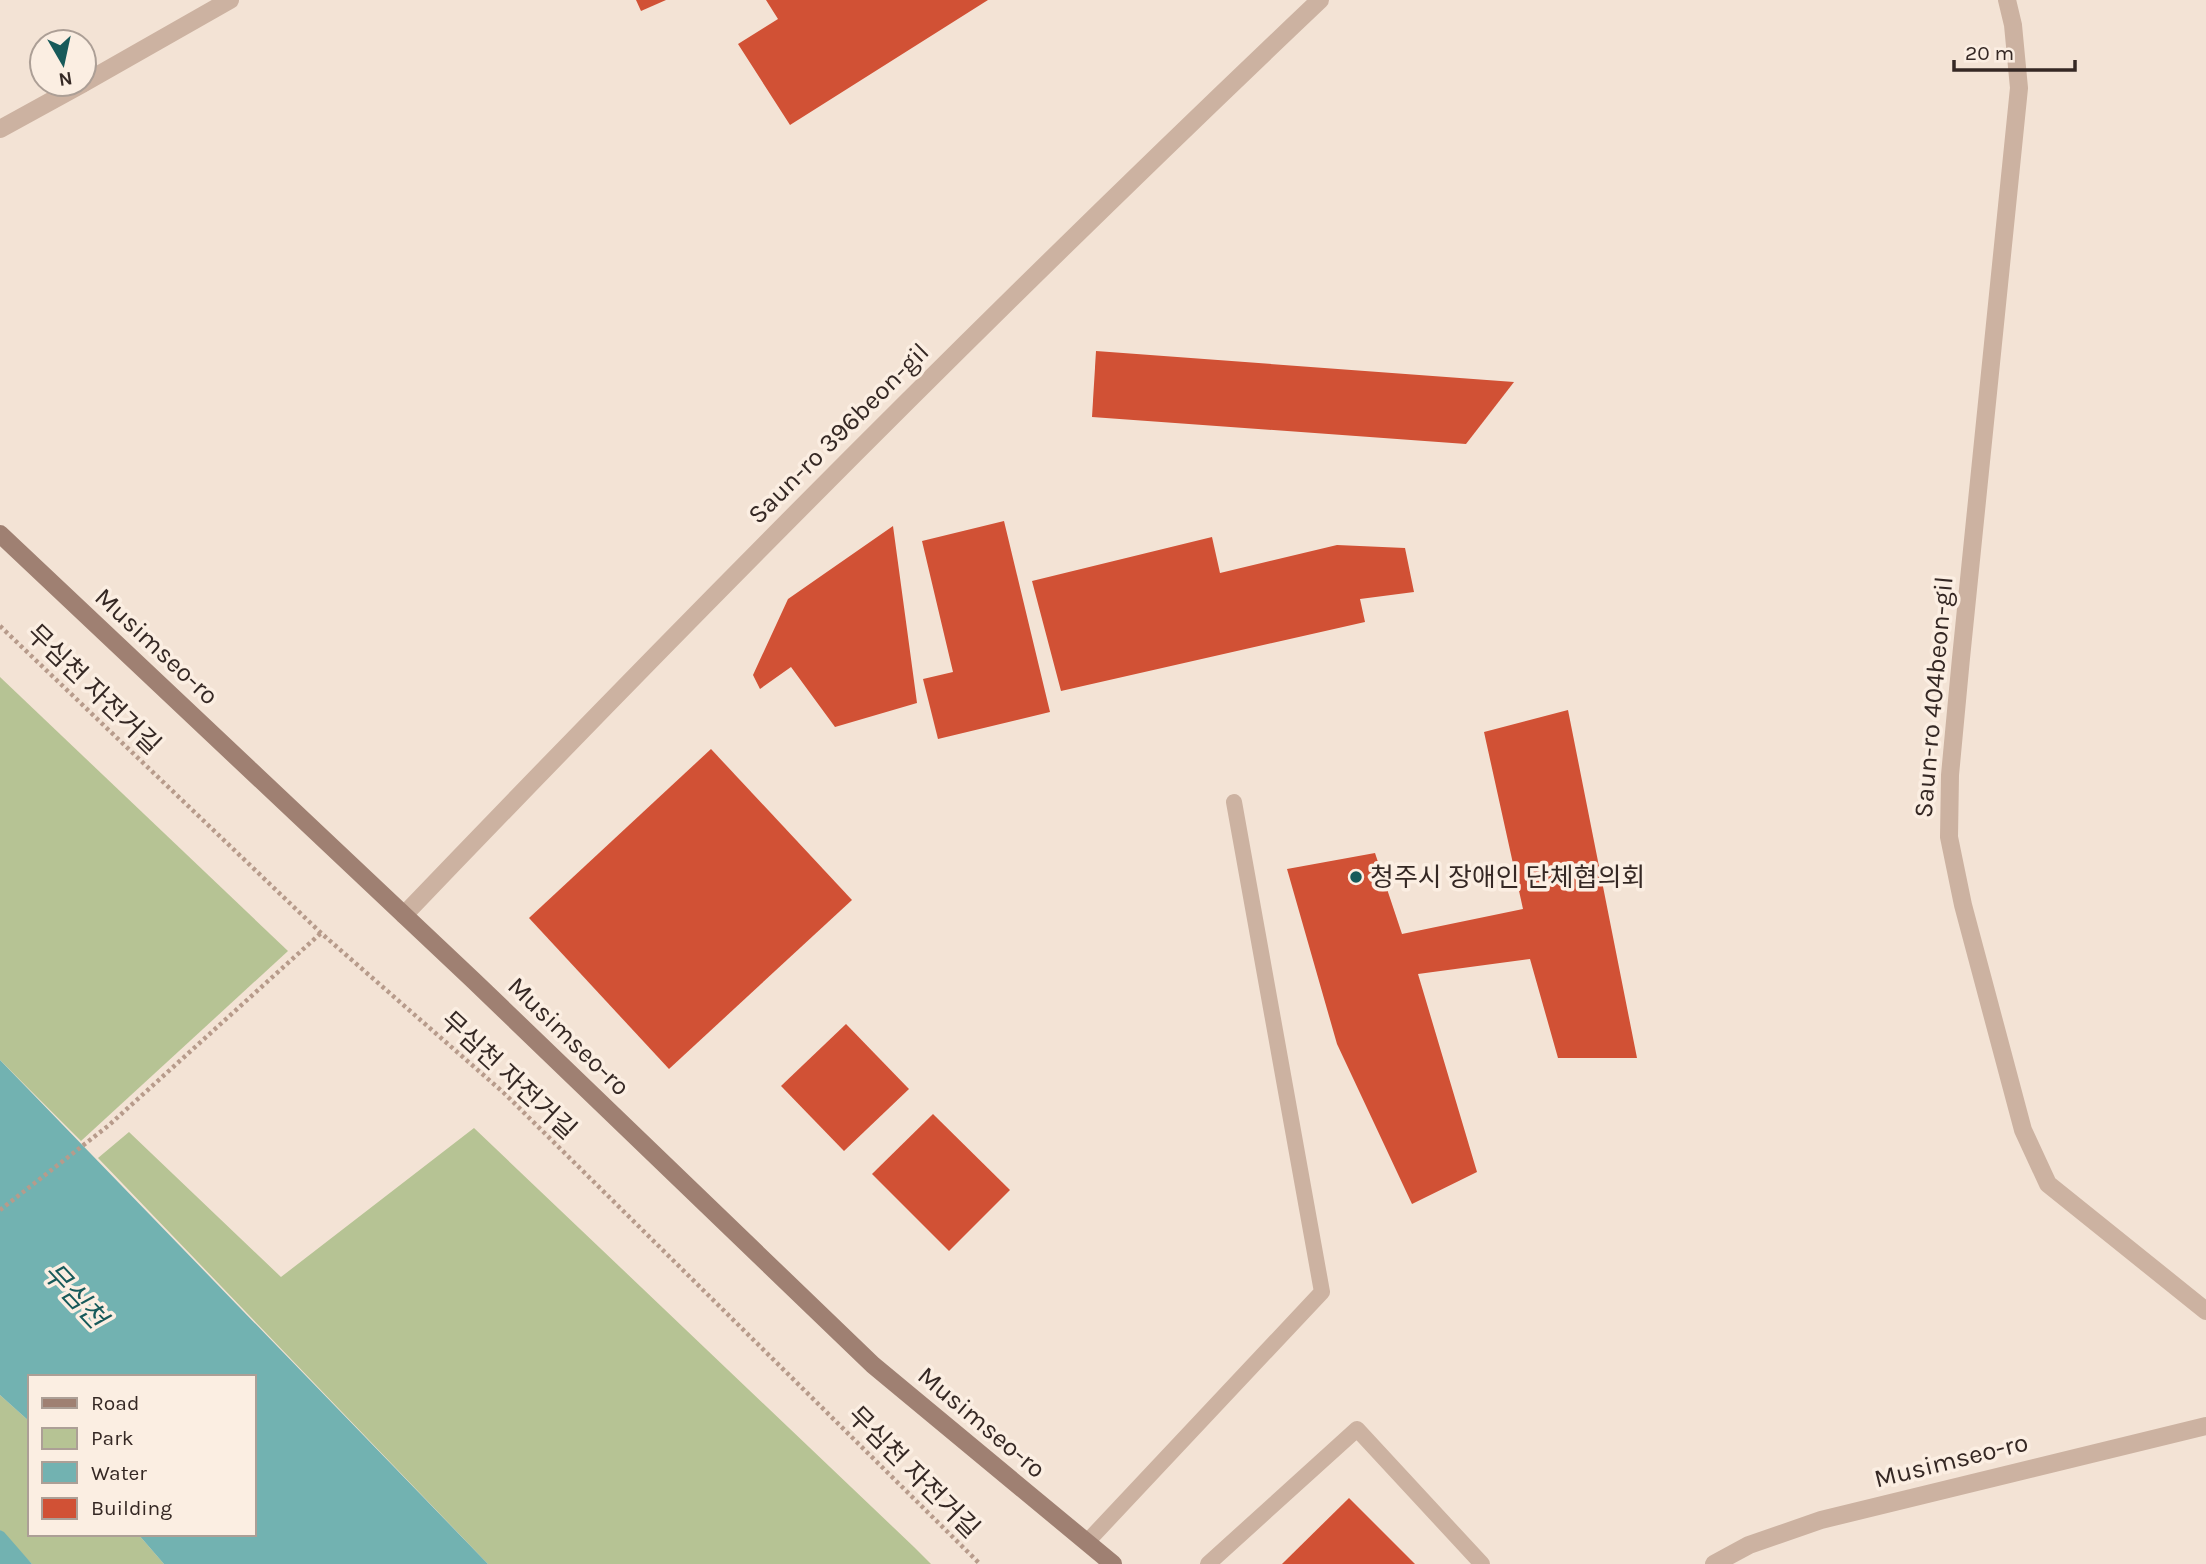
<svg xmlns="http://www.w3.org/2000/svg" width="2206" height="1564" viewBox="0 0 2206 1564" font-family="Karla,'Noto Sans KR',sans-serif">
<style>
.green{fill:#b6c394}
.water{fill:#72b2b1}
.building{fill:#d15135}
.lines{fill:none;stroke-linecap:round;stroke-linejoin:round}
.path{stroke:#b79b8b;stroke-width:4.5;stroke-dasharray:3.5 3.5;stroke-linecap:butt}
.lane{stroke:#ccb2a1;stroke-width:16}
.street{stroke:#ccb2a1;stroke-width:18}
.secondary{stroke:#9f8072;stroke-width:18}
.poi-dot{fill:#175a5a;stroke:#fbeee2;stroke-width:2.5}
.labels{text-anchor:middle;stroke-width:7;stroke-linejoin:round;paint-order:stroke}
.street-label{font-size:26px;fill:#352824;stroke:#fbeee2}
.poi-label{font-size:26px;fill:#352824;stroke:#fbeee2;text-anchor:start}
.water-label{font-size:28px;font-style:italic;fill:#175a5a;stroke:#fbeee2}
</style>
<rect width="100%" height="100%" fill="#f3e3d5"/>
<!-- green -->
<g class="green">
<polygon points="0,677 288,951 81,1141 0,1060"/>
<polygon points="474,1128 914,1547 931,1564 488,1564 98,1158 129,1132 281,1277"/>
<polygon points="0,1395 30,1422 30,1534 138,1534 164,1564 32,1564 0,1530"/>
</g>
<!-- water -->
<g class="water">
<polygon points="0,1060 488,1564 164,1564 138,1534 254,1534 254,1377 30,1377 30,1422 0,1395"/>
<polygon points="0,1530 4,1532 32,1564 0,1564"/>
</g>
<!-- building -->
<g class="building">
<polygon points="636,0 666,0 641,11"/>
<polygon points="766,0 988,0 790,125 738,44 778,19"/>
<polygon points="1096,351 1514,382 1466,444 1092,417"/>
<polygon points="1004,521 1050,712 938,739 923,679 953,672 922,541"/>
<polygon points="893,526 917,703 835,727 791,667 760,689 753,675 788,599"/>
<polygon points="1212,537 1220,573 1337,545 1405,548 1414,592 1360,599 1365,622 1061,691 1032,581"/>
<polygon points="1568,710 1637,1058 1558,1058 1530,959 1418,974 1477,1172 1412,1204 1337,1044 1287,869 1375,853 1402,934 1523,909 1484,732"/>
<polygon points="711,749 852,900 669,1069 529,918"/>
<polygon points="846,1024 909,1089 844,1151 781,1086"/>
<polygon points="933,1114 1010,1190 949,1251 872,1174"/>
<polygon points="1349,1498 1415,1564 1282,1564"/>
</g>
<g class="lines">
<!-- path -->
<g class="path">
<polyline points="0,626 321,933 504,1093 980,1564"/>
<polyline points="0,1210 108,1126 321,933"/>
</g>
<!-- lane -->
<g class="lane">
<polyline points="1087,1542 1322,1292 1234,802"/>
<polyline points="1208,1564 1357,1429 1482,1564"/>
</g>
<!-- street -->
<g class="street">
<polyline points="2007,0 2013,25 2019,88 1961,658 1950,775 1949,837 1963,905 2023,1130 2048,1184 2206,1311"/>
<polyline points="84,83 230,0"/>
<polyline points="0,129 82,84"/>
<path d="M404,915C703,603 1007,297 1320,0"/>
<polyline points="1714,1564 1749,1545 1821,1520 2206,1426"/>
</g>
<!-- secondary -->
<polyline class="secondary" points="0,534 473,980 873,1365 1113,1564"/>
</g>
<!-- markers -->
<circle class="poi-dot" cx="1356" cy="877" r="7"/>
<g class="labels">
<!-- street labels -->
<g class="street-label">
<text transform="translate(838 433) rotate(-45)" y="9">Saun-ro 396beon-gil</text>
<text transform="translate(157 646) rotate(43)" y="9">Musimseo-ro</text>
<text transform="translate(94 689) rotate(44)" y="9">무심천 자전거길</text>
<text transform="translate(1933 697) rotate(-85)" y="9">Saun-ro 404beon-gil</text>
<text transform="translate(569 1036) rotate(44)" y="9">Musimseo-ro</text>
<text transform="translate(509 1075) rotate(43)" y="9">무심천 자전거길</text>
<text transform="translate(982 1422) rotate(40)" y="9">Musimseo-ro</text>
<text transform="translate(1951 1460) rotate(-14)" y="9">Musimseo-ro</text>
<text transform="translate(914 1472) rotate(45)" y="9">무심천 자전거길</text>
</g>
<!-- poi labels -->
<g class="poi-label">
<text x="1370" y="886">청주시 장애인 단체협의회</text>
</g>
<!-- water labels -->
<g class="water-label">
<text transform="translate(75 1295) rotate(47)" y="10">무심천</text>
</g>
</g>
<!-- legend -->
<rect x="28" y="1375" width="228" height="161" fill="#fbeee2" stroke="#ac9f96" stroke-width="2"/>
<rect x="42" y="1398" width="35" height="10" fill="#9f8072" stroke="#ac9f96" stroke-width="2"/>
<text x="91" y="1410" font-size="21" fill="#352824">Road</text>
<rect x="42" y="1428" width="35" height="21" fill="#b6c394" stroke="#ac9f96" stroke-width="2"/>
<text x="91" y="1445" font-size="21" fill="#352824">Park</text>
<rect x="42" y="1462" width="35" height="21" fill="#72b2b1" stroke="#ac9f96" stroke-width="2"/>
<text x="91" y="1480" font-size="21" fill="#352824">Water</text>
<rect x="42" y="1498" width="35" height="21" fill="#d15135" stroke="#ac9f96" stroke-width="2"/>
<text x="91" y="1515" font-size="21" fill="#352824">Building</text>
<!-- north arrow -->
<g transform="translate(63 63) rotate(171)"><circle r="33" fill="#fbeee2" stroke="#ac9f96" stroke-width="2"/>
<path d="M0-5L12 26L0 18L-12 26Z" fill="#175a5a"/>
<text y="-10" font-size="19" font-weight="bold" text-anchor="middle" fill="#352824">N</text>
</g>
<!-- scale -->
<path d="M1954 60v10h121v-10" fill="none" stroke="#352824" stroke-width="3.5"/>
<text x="1965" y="60" font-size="21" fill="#352824" stroke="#fbeee2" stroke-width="5" paint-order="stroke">20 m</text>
</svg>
